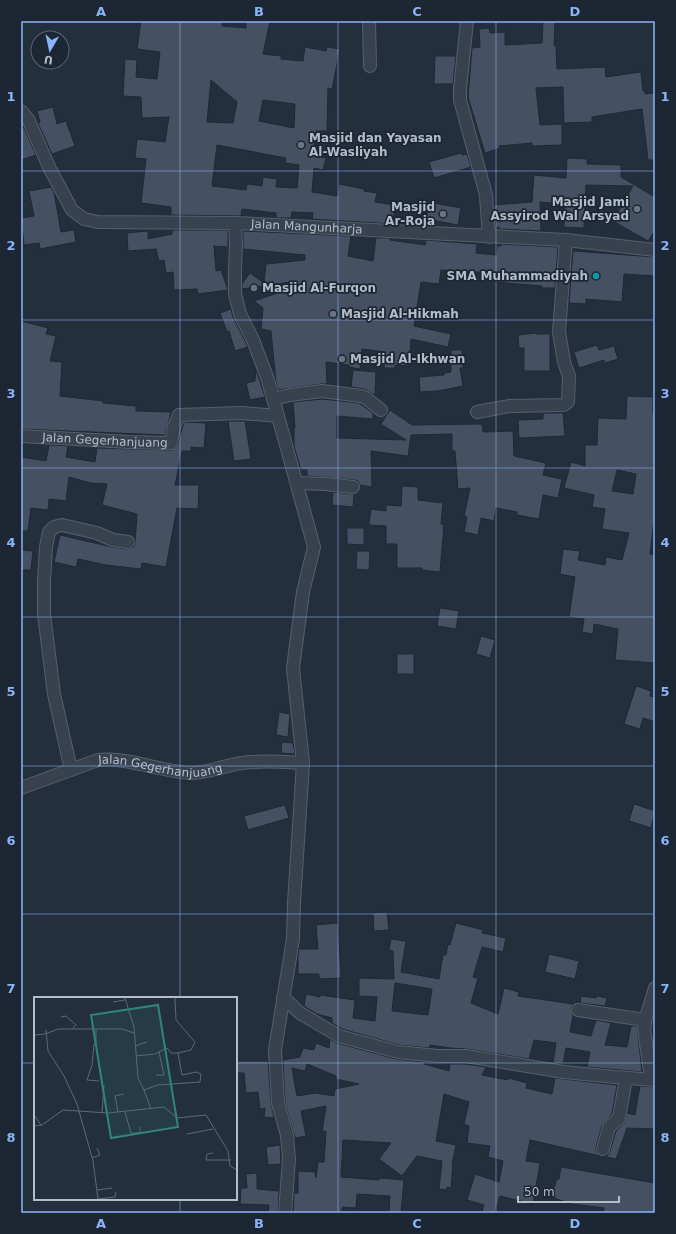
<svg xmlns="http://www.w3.org/2000/svg" width="676" height="1234" viewBox="0 0 676 1234" font-family="'DejaVu Sans',sans-serif">
<style>
.building{fill:#455162;stroke:#1f2835;fill-rule:evenodd}
.lines{fill:none;stroke-linecap:round;stroke-linejoin:round}
.minor-casing{stroke:#565f6c;stroke-width:14}
.minor{stroke:#38414e;stroke-width:12}
.grid{fill:none;stroke:#8ab4f8;stroke-width:1;stroke-opacity:0.55}
.worship-dot{fill:#6b7280;stroke:#1d2633;stroke-width:1.5}
.culture-dot{fill:#0f9aa8;stroke:#1d2633;stroke-width:1.5}
.labels{text-anchor:middle;stroke-width:3.5;stroke-linejoin:round;paint-order:stroke}
.poi-label{font-size:12px;font-weight:bold;fill:#b4bcc9;stroke:#1d2633;text-anchor:start}
.street-label{font-size:12px;fill:#b4bcc9;stroke:#1d2633}
.inset-road{fill:none;stroke:#5e6776;stroke-width:1}
.view{fill:#308480;fill-opacity:0.15;stroke:#308480;stroke-width:2}
.inset-edge{fill:none;stroke:#b4bcc9;stroke-width:2}
.neatline{fill:none;stroke:#8ab4f8;stroke-width:1.5}
.grid-label{font-size:13px;text-anchor:middle;font-weight:bold;fill:#8ab4f8}
</style>
<rect width="100%" height="100%" fill="#242f3e"/>
<!-- building -->
<g class="building">
<path d="M141,21H223L222,26L246,28V21H270L263,54L281,56V59L303,61L305,47L326,51L327,47L340,49L332,89L328,88L327,131H316L313,155L326,158L323,170L314,168L312,192L337,196L339,184L364,189V191L377,193L375,202L395,205L393,224L312,219L313,213L292,212L291,218H276V213L242,209L241,216L171,215V207L141,203L146,159L135,158L137,139L165,142L169,117L142,118L141,97L123,96L125,59L137,60L136,77L157,79L160,52L137,49ZM211,80L237,102L233,123L207,122ZM263,100L295,104L294,128L259,121ZM217,145L286,158L285,163L299,165L297,188L276,187L277,179L263,177L262,186L247,184L246,190L212,186Z"/>
<polygon points="543,21 555,21 554,46 556,45 557,69 605,67 606,77 641,72 643,91 645,91 645,94 655,93 655,160 648,160 642,109 592,117 592,122 564,123 563,87 536,88 540,125 562,124 562,145 532,146 532,143 499,146 500,148 485,153 468,97 472,48 480,47 479,29 489,28 490,33 505,32 505,45 542,43"/>
<polygon points="435,56 456,56 453,84 434,84"/>
<polygon points="53,107 57,124 66,121 75,146 52,154 38,123 40,122 37,111"/>
<polygon points="21,128 24,128 36,155 21,160"/>
<polygon points="461,153 462,155 467,154 471,167 434,178 429,162"/>
<polygon points="567,158 587,159 587,164 621,165 621,177 655,197 655,230 648,241 613,221 633,186 586,185 584,228 564,227 565,204 540,202 541,231 499,229 499,227 496,228 494,205 532,202 534,175 566,178"/>
<polygon points="51,187 54,192 61,232 74,230 76,242 40,249 39,243 24,245 21,218 34,216 29,191"/>
<polygon points="429,202 461,208 458,225 426,219"/>
<polygon points="172,230 228,230 228,247 213,246 214,247 216,271 221,270 228,290 198,294 197,289 174,290 173,272 166,273 164,260 159,261 156,249 128,251 127,233 148,231 148,239 172,234"/>
<polygon points="243,231 351,236 348,256 373,261 376,238 390,238 390,240 425,245 426,240 477,244 476,253 496,255 497,246 501,246 501,244 558,247 555,288 542,288 542,286 493,282 494,273 441,270 439,284 421,282 414,326 451,334 448,347 411,339 409,366 395,365 395,368 384,368 385,352 362,349 360,369 349,367 349,365 326,362 327,384 321,384 278,390 276,383 271,331 261,329 263,308 254,301 292,288 291,282 242,289 242,284 250,273 264,283 266,264 305,260 305,255 243,249"/>
<polygon points="573,251 655,257 655,276 624,274 622,302 586,299 586,304 569,303"/>
<polygon points="231,309 233,317 248,347 235,351 229,331 227,332 220,313"/>
<polygon points="21,321 48,328 46,334 56,336 50,361 62,362 60,396 103,401 103,403 136,406 136,411 171,412 165,435 21,429"/>
<polygon points="536,333 536,334 550,334 550,371 524,371 524,348 519,348 518,335"/>
<polygon points="597,345 599,350 614,346 618,359 605,363 604,360 579,368 574,352"/>
<polygon points="451,350 462,350 463,368 460,368 463,386 438,391 420,392 419,377 444,375 444,373 451,372"/>
<polygon points="256,369 265,397 250,400 246,383 255,381"/>
<polygon points="353,370 376,372 375,395 364,389 351,387"/>
<path d="M627,396L653,397V413H655V457L653,467H655V512L650,554L655,555V663L615,660L618,629L594,624L593,634L582,632L584,619L569,617L575,577L560,574L563,549L580,551L578,560L605,565L606,557L622,560L629,533L602,529L605,509L592,507L594,495L564,488L571,462L585,466V445H597L598,418L626,419ZM617,470L636,474L633,494L612,491Z"/>
<polygon points="322,399 359,403 373,413 373,419 337,416 337,438 406,440 381,424 390,410 412,425 482,424 483,432 513,431 514,456 546,463 543,475 562,479 558,498 543,495 539,519 517,515 517,512 496,508 494,521 481,518 478,535 464,532 467,517 464,516 470,488 458,489 455,451 452,451 452,434 411,435 408,456 371,451 372,487 360,485 358,481 354,480 307,476 307,470 301,470 294,446 294,428 295,428 293,402"/>
<polygon points="543,413 563,413 565,436 519,438 518,420 543,419"/>
<polygon points="228,421 245,421 251,459 234,461"/>
<polygon points="184,422 206,423 204,448 191,447 191,451 182,451 175,485 199,485 198,509 177,508 166,567 142,563 141,569 106,565 78,559 76,567 54,562 60,535 112,547 127,549 134,547 135,543 137,514 102,505 107,484 91,483 69,477 66,501 49,499 48,510 31,508 28,531 21,531 21,457 46,461 49,445 68,446 66,457 95,462 97,448 171,450 177,447"/>
<polygon points="402,486 418,487 418,500 443,503 441,524 444,525 440,572 422,570 422,568 397,568 397,544 386,544 386,526 369,525 371,509 386,511 386,505 401,506"/>
<polygon points="333,492 354,494 353,507 332,505"/>
<polygon points="347,528 364,528 364,545 347,544"/>
<polygon points="21,550 33,551 31,570 21,570"/>
<polygon points="357,551 370,551 369,570 356,569"/>
<polygon points="440,608 459,611 456,629 437,626"/>
<polygon points="481,636 495,640 490,658 476,654"/>
<rect x="397" y="654" width="17" height="20"/>
<polygon points="636,686 651,691 650,696 655,697 655,722 643,718 640,729 624,724"/>
<polygon points="279,712 290,714 288,737 276,735"/>
<polygon points="282,742 293,743 295,754 281,753"/>
<polygon points="634,804 655,811 651,828 629,821"/>
<polygon points="285,805 289,818 248,830 244,816"/>
<polygon points="387,912 389,930 374,931 373,913"/>
<polygon points="338,923 341,978 319,979 319,974 298,974 298,957 299,949 318,949 316,925"/>
<path d="M456,923L483,930L482,933L506,938L503,952L482,947L473,977L478,978L471,1003L498,1014L504,988L519,992L518,996L573,1004L571,1009L573,1016L570,1032L591,1036L596,1020L611,1023L605,1045L627,1047L631,1026H637L642,1072L587,1067L590,1052L566,1048L563,1064L553,1063L556,1043L534,1040L529,1059L467,1049L450,1048L430,1045L429,1048L399,1045L342,1029L332,1023V1018L317,1014L304,1006L306,994L320,997V995L355,1000L353,1018L375,1021L377,997L359,996V978L394,979L393,951L389,950L391,939L406,941L401,972L439,979L443,955H446L448,944L450,945ZM395,983L432,989L428,1015L392,1011Z"/>
<polygon points="549,954 579,961 575,979 545,972"/>
<polygon points="581,996 596,998 597,996 607,998 605,1006 580,1003"/>
<path d="M330,1039L337,1043L396,1059L425,1062L424,1064L449,1071L450,1064H465L486,1067L482,1075L508,1080L509,1078L527,1083L526,1088L552,1094L555,1078L617,1085L612,1114L602,1125L596,1147V1151L600,1156L530,1140L526,1161L540,1163L533,1204L500,1196L495,1213L482,1211L484,1205L467,1200L475,1174L499,1182L503,1161L488,1157L490,1146L467,1143L469,1126L464,1124L469,1102L444,1094L436,1141L456,1145L452,1164H453L451,1188L447,1187V1190L439,1189L442,1161L417,1156L402,1176L379,1159L391,1143L343,1140L341,1177L379,1180V1178L404,1180L401,1213H389L390,1196L357,1194L356,1208L343,1207L340,1213H293L294,1193H298V1171L315,1172L316,1178L318,1162H324L326,1131L322,1132L326,1106L301,1111L306,1136L295,1138L285,1102L283,1060L300,1057L303,1048L314,1050L316,1043L329,1048ZM307,1064L336,1076V1079L359,1084L335,1089L334,1096L315,1093L297,1096L292,1068L305,1071Z"/>
<polygon points="236,1061 268,1061 271,1103 274,1118 264,1117 265,1108 260,1109 258,1092 246,1093 244,1073 236,1073"/>
<polygon points="640,1086 655,1087 655,1129 627,1128 616,1159 603,1156 608,1155 610,1151 616,1131 624,1123 627,1113 635,1115"/>
<polygon points="280,1145 281,1164 268,1165 266,1147"/>
<polygon points="561,1167 655,1183 655,1213 603,1213 604,1208 572,1204 551,1197 557,1179 559,1179"/>
<polygon points="257,1173 257,1189 279,1191 278,1213 268,1213 269,1205 240,1204 241,1188 247,1188 246,1174"/>
</g>
<g class="lines">
<!-- minor casing -->
<g class="minor-casing">
<g id="minor">
<polyline points="369,21 370,66"/>
<polyline points="467,21 460,89 460,100 486,195 489,237"/>
<path id="s1" d="M21,111L28,119L50,169L72,210L84,219L98,222L235,223L566,240L655,250"/>
<polyline points="273,399 290,395 322,391 361,396 366,398 381,410"/>
<polyline points="477,412 510,406 564,405 568,402 569,376 564,362 559,332 566,240"/>
<polyline points="278,416 314,547 303,592 293,668 303,763 294,903 293,939 275,1050 278,1103 287,1135 289,1159 285,1213"/>
<path id="s2" d="M21,436L129,442L171,443L174,427L179,415L242,413L278,416L267,377L253,340L240,314L235,294V268L236,245L235,223"/>
<polyline points="297,483 325,484 353,487"/>
<polyline points="71,770 54,694 44,614 44,580 46,547 49,532 54,527 62,525 97,533 113,540 128,542"/>
<path id="s3" d="M21,788L98,760C130,757 160,772 192,773C209,773 225,765 242,763C262,760 283,762 303,763"/>
<polyline points="283,997 300,1013 339,1036 398,1052 438,1056 466,1056 564,1072 615,1077 655,1080"/>
<polyline points="578,1010 645,1020"/>
<polyline points="651,1079 644,1029 646,1017 655,988"/>
<polyline points="603,1149 609,1127 619,1118 626,1078"/>
</g>
</g>
<!-- minor -->
<use href="#minor" class="minor"/>
</g>
<!-- grid -->
<path class="grid" d="M180,21V998M338,21V1213M496,21V1213M21,171H655M21,320H655M21,468H655M21,617H655M21,766H655M21,914H655M21,1063H35M236,1063H655M180,1199V1213"/>
<!-- markers -->
<g class="worship-dot">
<circle cx="301" cy="145" r="4"/>
<circle cx="637" cy="209" r="4"/>
<circle cx="443" cy="214" r="4"/>
<circle cx="254" cy="288" r="4"/>
<circle cx="333" cy="314" r="4"/>
<circle cx="342" cy="359" r="4"/>
</g>
<circle class="culture-dot" cx="596" cy="276" r="4"/>
<g class="labels">
<!-- poi labels -->
<g class="poi-label">
<text x="309" y="142">Masjid dan Yayasan<tspan x="309" dy="14">Al-Wasliyah</tspan></text>
<text x="629" y="206" text-anchor="end">Masjid Jami<tspan x="629" dy="14">Assyirod Wal Arsyad</tspan></text>
<text x="435" y="211" text-anchor="end">Masjid<tspan x="435" dy="14">Ar-Roja</tspan></text>
<text x="588" y="280" text-anchor="end">SMA Muhammadiyah</text>
<text x="262" y="292">Masjid Al-Furqon</text>
<text x="341" y="318">Masjid Al-Hikmah</text>
<text x="350" y="363">Masjid Al-Ikhwan</text>
</g>
<!-- street labels -->
<g class="street-label">
<text dy="4" stroke="none"><textPath href="#s1" startOffset="350">Jalan Mangunharja</textPath></text>
<text dy="4" stroke="none"><textPath href="#s2" startOffset="84">Jalan Gegerhanjuang</textPath></text>
<text dy="4" stroke="none"><textPath href="#s3" startOffset="145">Jalan Gegerhanjuang</textPath></text>
</g>
</g>
<!-- overview -->
<g transform="translate(34 997)">
<rect width="203" height="203" fill="#242f3e"/>
<path class="inset-road" d="M91,1L100,30L104,81L110,93M141,1L142,23L161,45L157,53L144,56M79,5L91,3M27,20L32,19L42,28L38,32M12,33L14,54L30,79L43,107L59,164L64,202M62,33V46L60,47L58,68L53,83L65,84M0,38L11,37L24,32H88L100,36M101,49L113,45M102,59L121,57L133,51L137,56H144L148,78L162,75L167,77L166,85L124,88L110,93L117,112M122,78H130L125,55M84,115L81,99L90,97M91,115L97,136H106V130M68,116L70,88M0,118L7,128M0,129L8,128L29,113L74,116L130,110L143,121L172,118L194,154L196,169L203,173M153,137L179,132M179,156L173,157L172,163H197M58,161L66,158L63,151M63,193L78,191M64,202L81,200L82,195"/>
<path class="view" d="M124,8L144,130L77,141L57,18Z"/>
<rect width="203" height="203" class="inset-edge"/>
</g>
<!-- border -->
<rect width="676" height="1234" fill="none" stroke="#1d2633" stroke-width="44"/>
<!-- north arrow -->
<g transform="translate(50 50) rotate(189)"><circle r="19" fill="#1d2633" stroke="#59626f"/>
<path d="M0-3L7 15L0 10L-7 15Z" fill="#8ab4f8"/>
<text y="-6" font-size="11" font-weight="bold" text-anchor="middle" fill="#b4bcc9">U</text>
</g>
<!-- scale -->
<path d="M518 1196v6h101v-6" fill="none" stroke="#b4bcc9" stroke-width="2"/>
<text x="524" y="1196" font-size="12" fill="#b4bcc9" stroke="#1d2633" stroke-width="3" paint-order="stroke">50 m</text>
<rect x="22" y="22" width="632" height="1190" class="neatline"/>
<g class="grid-label">
<text x="101" y="16">A</text>
<text x="259" y="16">B</text>
<text x="417" y="16">C</text>
<text x="575" y="16">D</text>
<text x="11" y="101">1</text>
<text x="665" y="101">1</text>
<text x="11" y="250">2</text>
<text x="665" y="250">2</text>
<text x="11" y="398">3</text>
<text x="665" y="398">3</text>
<text x="11" y="547">4</text>
<text x="665" y="547">4</text>
<text x="11" y="696">5</text>
<text x="665" y="696">5</text>
<text x="11" y="845">6</text>
<text x="665" y="845">6</text>
<text x="11" y="993">7</text>
<text x="665" y="993">7</text>
<text x="11" y="1142">8</text>
<text x="665" y="1142">8</text>
<text x="101" y="1228">A</text>
<text x="259" y="1228">B</text>
<text x="417" y="1228">C</text>
<text x="575" y="1228">D</text>
</g>
</svg>
